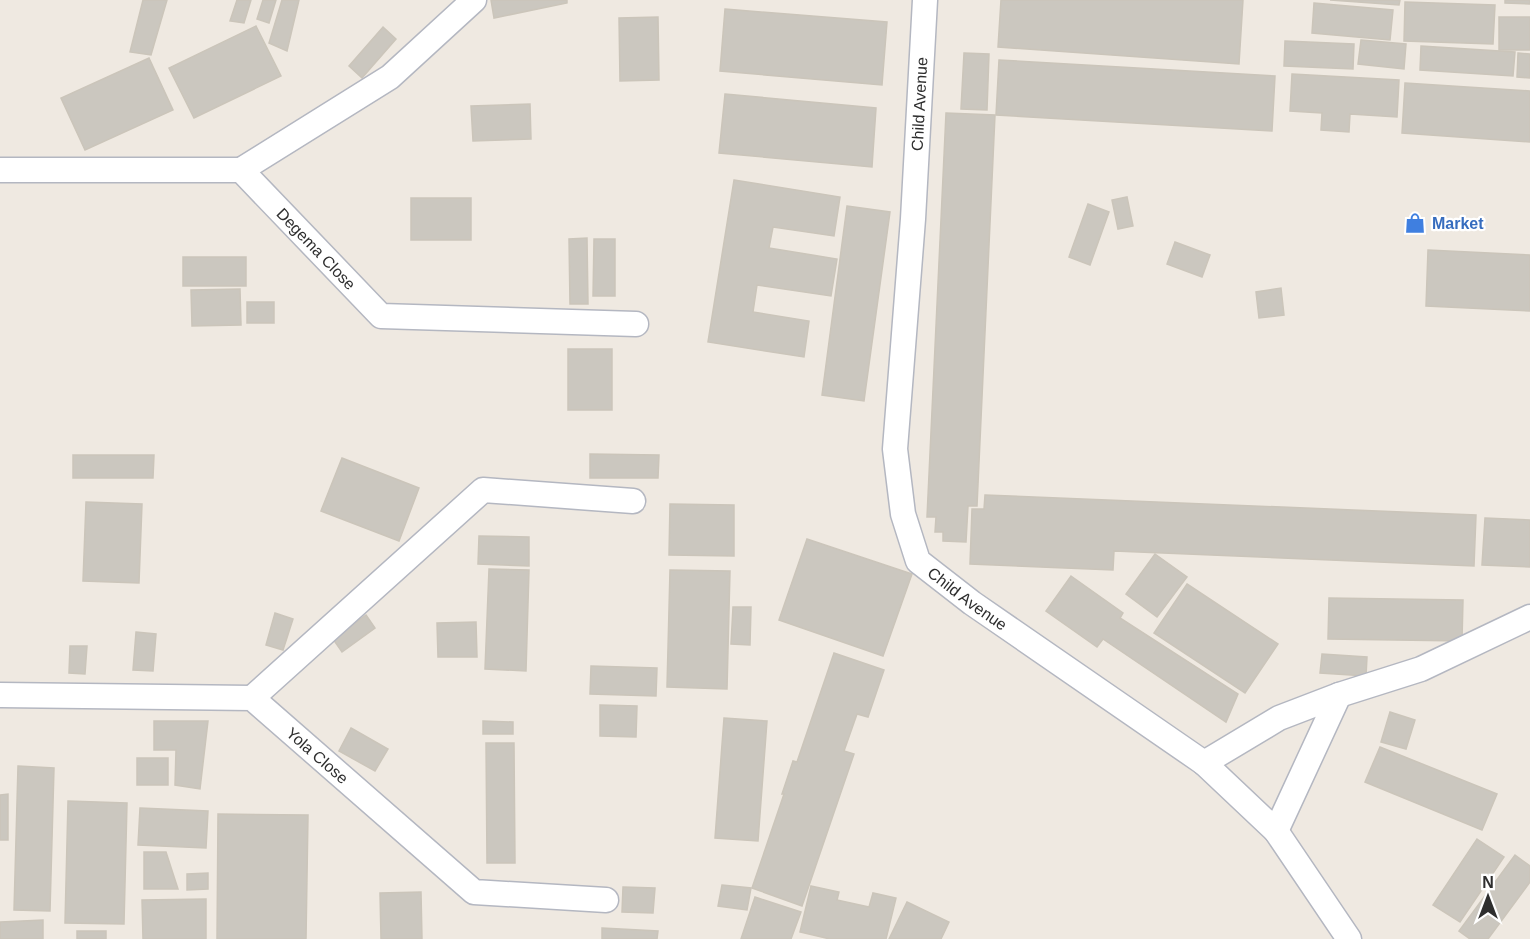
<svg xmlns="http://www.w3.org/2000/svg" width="1530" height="939" viewBox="0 0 1530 939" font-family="Helvetica,sans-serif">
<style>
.building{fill:#cbc7bf;stroke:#cbc5ba;stroke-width:1.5}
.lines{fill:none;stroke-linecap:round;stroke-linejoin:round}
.street-casing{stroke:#b4b7c1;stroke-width:27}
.street{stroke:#fff;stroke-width:24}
.labels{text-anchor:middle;stroke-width:4.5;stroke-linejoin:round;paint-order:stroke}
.street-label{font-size:16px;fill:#2e2e2e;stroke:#fff}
.shop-label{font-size:16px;font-weight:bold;fill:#366cbe;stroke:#fff;text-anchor:start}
</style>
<rect width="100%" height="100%" fill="#efe9e1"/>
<!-- building -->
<g class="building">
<polygon points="143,0 167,0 151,55 130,52"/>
<polygon points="237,0 251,0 244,23 230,21"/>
<polygon points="263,0 276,0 269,23 257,19"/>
<polygon points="282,0 299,0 287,51 269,43"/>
<polygon points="491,0 567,0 567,3 494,18"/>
<polygon points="1001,0 1243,0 1239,64 998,47"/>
<polygon points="1330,0 1400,0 1399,5"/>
<polygon points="1505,0 1530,0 1530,4 1505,3"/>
<polygon points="1405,2 1495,5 1493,44 1404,41"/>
<polygon points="1314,3 1393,10 1390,40 1312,33"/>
<polygon points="725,9 887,22 882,85 720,71"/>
<polygon points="658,17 659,80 620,81 619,18"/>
<rect x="1499" y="17" width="31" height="33"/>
<polygon points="256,26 281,76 194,118 169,68"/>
<polygon points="383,27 396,39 362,78 349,66"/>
<polygon points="1361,40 1406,44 1404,69 1358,64"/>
<polygon points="1285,41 1354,44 1353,69 1284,66"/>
<polygon points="1421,46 1515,52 1513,76 1420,70"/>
<polygon points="964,53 989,54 987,110 961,109"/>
<polygon points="1518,53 1530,54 1530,78 1517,77"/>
<polygon points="149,58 173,110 85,150 61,98"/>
<polygon points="999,60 1275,76 1272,131 996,115"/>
<polygon points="1292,74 1399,80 1397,117 1350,114 1349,132 1321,130 1322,113 1290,111"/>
<polygon points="1405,83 1530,91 1530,142 1402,133"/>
<polygon points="725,94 876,108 872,167 719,153"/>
<polygon points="530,104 531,139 473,141 471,106"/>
<polygon points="946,113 995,115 977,506 968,506 966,542 943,541 943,532 935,532 936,517 927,517"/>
<polygon points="734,180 840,197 834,236 773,227 769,248 837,259 831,296 757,285 753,312 809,321 804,357 708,342"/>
<polygon points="1127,197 1133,226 1118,229 1112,200"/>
<rect x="411" y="198" width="60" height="42"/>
<polygon points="1088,204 1109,212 1090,265 1069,257"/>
<polygon points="847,206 890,212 864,401 822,395"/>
<polygon points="587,238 588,304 570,304 569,239"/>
<polygon points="594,239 615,239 615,296 593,296"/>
<polygon points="1175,242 1210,255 1202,277 1167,264"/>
<polygon points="1428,250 1530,255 1530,311 1426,306"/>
<rect x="183" y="257" width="63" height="29"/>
<polygon points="1281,288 1284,315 1259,318 1256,292"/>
<polygon points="240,289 241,325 192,326 191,290"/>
<rect x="247" y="302" width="27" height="21"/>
<rect x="568" y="349" width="44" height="61"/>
<polygon points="590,454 659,455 658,478 590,478"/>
<polygon points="73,455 154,455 153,478 73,478"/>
<polygon points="342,458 419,488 399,541 321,511"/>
<polygon points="985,495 1476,515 1474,566 1114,551 1113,570 970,564 972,509 984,509"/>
<polygon points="86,502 142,504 139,583 83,581"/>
<polygon points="670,504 734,505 734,556 669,555"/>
<polygon points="1485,518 1530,520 1530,567 1482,565"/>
<polygon points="479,536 529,537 529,566 478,564"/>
<polygon points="807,539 912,574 883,656 779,620"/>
<polygon points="1155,554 1187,577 1157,617 1126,594"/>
<polygon points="489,569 529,570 526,671 485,669"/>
<polygon points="670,570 730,571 727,689 667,687"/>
<polygon points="1071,576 1123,613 1120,618 1238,694 1226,722 1103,639 1097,647 1046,611"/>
<polygon points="1187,584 1278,644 1245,693 1154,633"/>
<polygon points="1329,598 1463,600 1462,641 1328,639"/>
<polygon points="733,607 751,607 750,645 731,644"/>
<polygon points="275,613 293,619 283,650 266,645"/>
<polygon points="366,615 375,628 342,652 333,639"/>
<polygon points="476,622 477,657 438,657 437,623"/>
<polygon points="136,632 156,634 153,671 133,670"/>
<polygon points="70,646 87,646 85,674 69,673"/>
<polygon points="834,653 884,670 868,717 857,714 844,751 854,754 802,906 752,888 784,794 782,794 793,761 797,762"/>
<polygon points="1322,654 1367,657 1366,676 1320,673"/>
<polygon points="591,666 657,668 656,696 590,694"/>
<polygon points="600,705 637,706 636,737 600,736"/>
<polygon points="1390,712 1415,720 1406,749 1381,742"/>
<polygon points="724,718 767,721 758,841 715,838"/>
<polygon points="154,721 208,721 200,789 175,785 176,750 154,750"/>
<polygon points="483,721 513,722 513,734 483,734"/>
<polygon points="351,728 388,749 375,771 339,751"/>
<polygon points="486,743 514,743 515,863 487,863"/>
<polygon points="1380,747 1497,794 1482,830 1365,782"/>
<rect x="137" y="758" width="31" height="27"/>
<polygon points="18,766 54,768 50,911 14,910"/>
<polygon points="8,794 8,840 0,840 0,795"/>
<polygon points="68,801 127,803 124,924 65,923"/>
<polygon points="140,808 208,811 206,848 138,845"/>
<polygon points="218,814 308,815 306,939 217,939"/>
<polygon points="1477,839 1504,857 1460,922 1433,905"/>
<polygon points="144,852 166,852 178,889 144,889"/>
<polygon points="1515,855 1530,866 1530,882 1488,939 1470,939 1459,931"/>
<polygon points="208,873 208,889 187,890 187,874"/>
<polygon points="722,885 751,888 747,910 718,906"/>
<polygon points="811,886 839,892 837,900 869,907 873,893 896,898 886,939 830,939 800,932"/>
<polygon points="623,887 655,888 653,913 622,912"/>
<polygon points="421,892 422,939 381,939 380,893"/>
<polygon points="755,897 801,912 791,939 741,939"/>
<polygon points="206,899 206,939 143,939 142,900"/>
<polygon points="907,902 949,922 941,939 889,939"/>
<polygon points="43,920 43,939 0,939 0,922"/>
<polygon points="602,928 658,931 657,939 602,939"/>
<rect x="77" y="931" width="29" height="8"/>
</g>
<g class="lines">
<!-- street casing -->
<g class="street-casing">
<g id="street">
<path id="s1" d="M925,0L913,219L895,449L903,514L918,561L972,603L1204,763L1276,831L1349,939"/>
<path id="s2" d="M0,170H241L381,316L636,324"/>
<polyline points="241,170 390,77 474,0"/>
<path id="s3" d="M0,695L252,698L474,892L606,900"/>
<polyline points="252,698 483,490 633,501"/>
<polyline points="1204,763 1279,718 1339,695 1421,669 1530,617"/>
<polyline points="1276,831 1339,695"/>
</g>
</g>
<!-- street -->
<use href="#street" class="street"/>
</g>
<!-- icons -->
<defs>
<g id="shop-bare" transform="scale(1.62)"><path d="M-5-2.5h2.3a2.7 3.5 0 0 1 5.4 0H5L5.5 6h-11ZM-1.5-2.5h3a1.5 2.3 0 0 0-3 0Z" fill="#3f7fe0" stroke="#fff" stroke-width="2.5" paint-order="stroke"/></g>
</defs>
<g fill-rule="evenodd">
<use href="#shop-bare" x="1415" y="223"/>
</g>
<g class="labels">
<!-- street labels -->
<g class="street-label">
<text transform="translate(919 104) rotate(-87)" y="6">Child Avenue</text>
<text dy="6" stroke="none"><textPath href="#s2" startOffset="350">Degema Close</textPath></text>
<text dy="6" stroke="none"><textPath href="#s1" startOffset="627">Child Avenue</textPath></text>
<text dy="6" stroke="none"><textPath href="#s3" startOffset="339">Yola Close</textPath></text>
</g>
<!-- shop labels -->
<g class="shop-label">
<text x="1432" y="229">Market</text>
</g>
</g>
<!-- north arrow -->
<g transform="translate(1488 897)" stroke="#ffffff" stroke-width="4.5" paint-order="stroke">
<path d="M0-4.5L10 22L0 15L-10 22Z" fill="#2e2e2e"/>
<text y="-9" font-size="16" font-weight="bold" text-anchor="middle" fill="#2e2e2e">N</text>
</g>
</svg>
